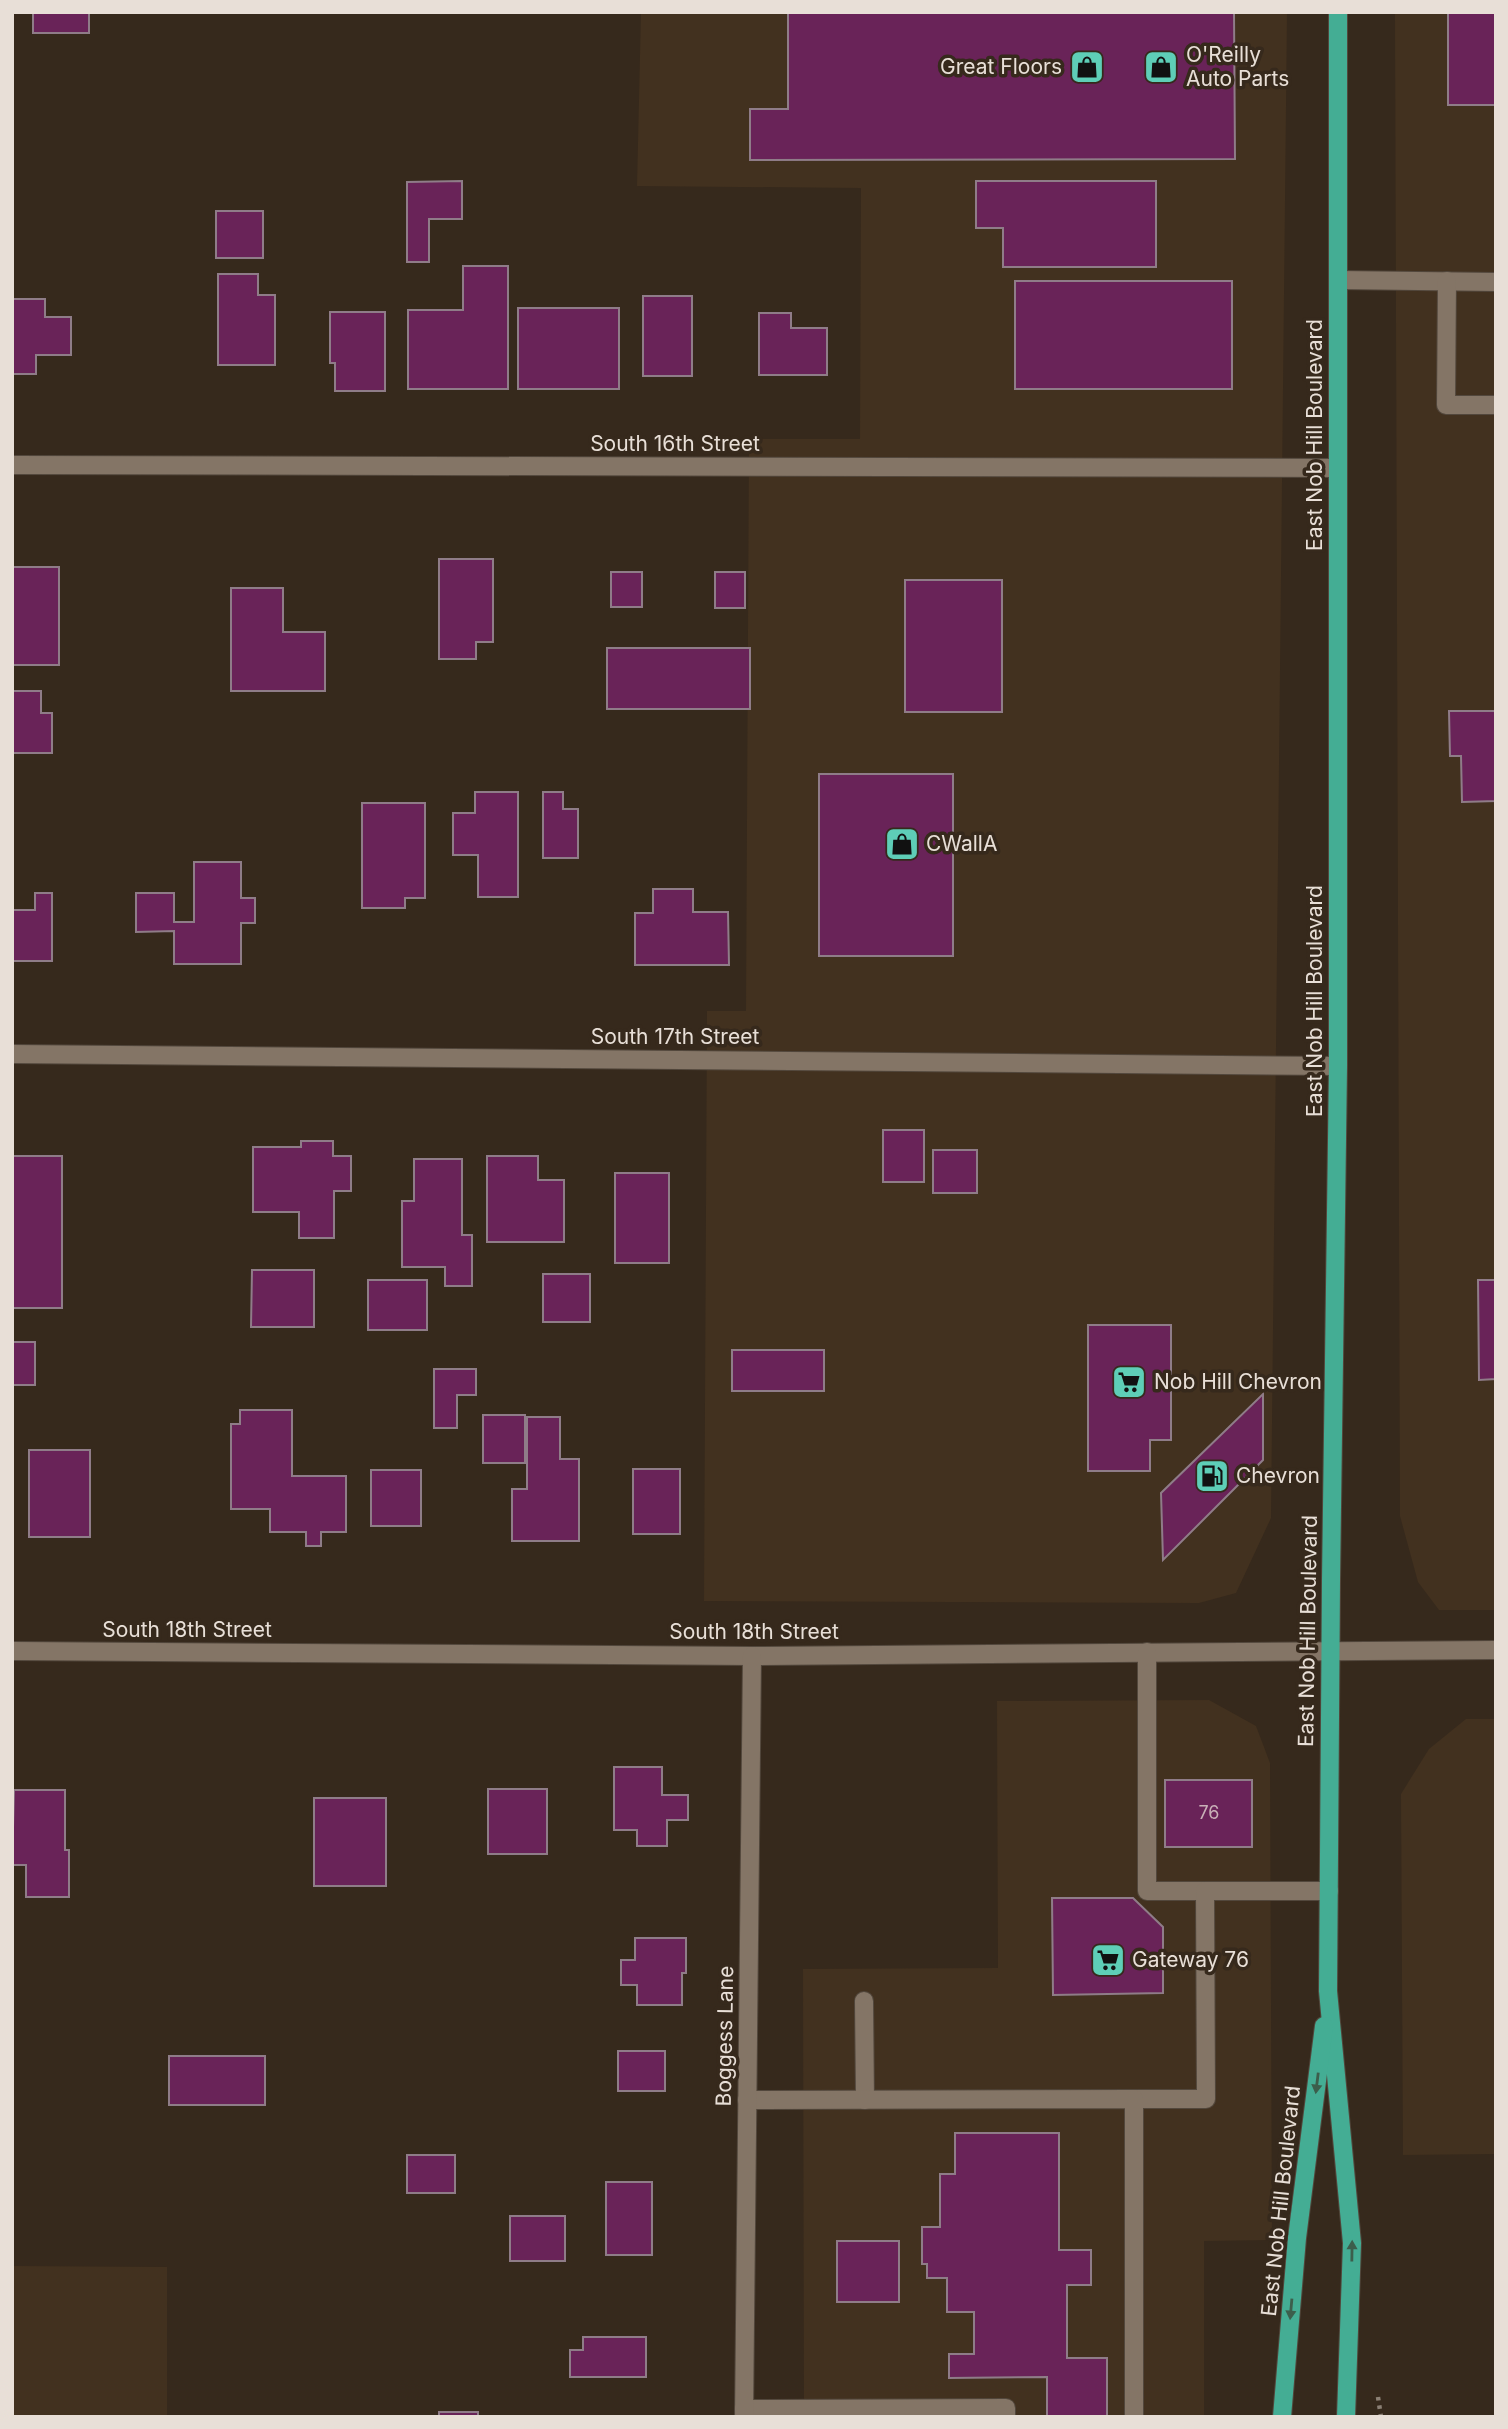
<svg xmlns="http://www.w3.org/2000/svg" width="1508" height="2429" viewBox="0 0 1508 2429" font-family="Inter,sans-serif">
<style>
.built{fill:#42311f}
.building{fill:#692358;stroke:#8f7c88;stroke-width:2}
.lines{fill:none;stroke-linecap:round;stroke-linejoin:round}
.minor-casing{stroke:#52473c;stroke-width:20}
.major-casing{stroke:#52473c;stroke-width:20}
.path{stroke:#8b8075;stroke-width:4.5;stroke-dasharray:3.5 5;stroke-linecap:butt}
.minor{stroke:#847566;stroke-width:18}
.major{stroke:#44ad94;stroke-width:18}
.oneway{fill:#3c5e4c}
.labels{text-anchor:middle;stroke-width:7;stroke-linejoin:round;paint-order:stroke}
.number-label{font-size:18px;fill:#c8b0b7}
.poi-label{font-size:21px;fill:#e8dfd7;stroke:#36291c;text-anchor:start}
.street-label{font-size:21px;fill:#e8dfd7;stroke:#36291c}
</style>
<rect width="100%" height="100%" fill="#36291c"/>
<!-- built -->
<g class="built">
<polygon points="641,12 1287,12 1271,1518 1236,1593 1199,1603 704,1601 707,1011 746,1011 749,439 860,439 861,188 637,186"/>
<polygon points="1395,12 1496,12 1496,1610 1439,1610 1418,1582 1400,1516"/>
<polygon points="1209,1700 1256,1726 1270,1763 1272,2240 1204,2241 1204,2417 804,2417 803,1969 998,1968 997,1701"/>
<polygon points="1466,1719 1496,1719 1496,2154 1403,2155 1401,1794 1429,1749"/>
<polygon points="12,2266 167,2267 167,2417 12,2417"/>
</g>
<!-- building -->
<g class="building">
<rect x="33" y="12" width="56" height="21"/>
<polygon points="788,12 1234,12 1235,159 750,160 750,109 788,109"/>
<rect x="1448" y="13" width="48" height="92"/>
<polygon points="462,181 462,219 429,219 429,262 407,262 407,182"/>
<polygon points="976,181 1156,181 1156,267 1003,267 1003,228 976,228"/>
<rect x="216" y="211" width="47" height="47"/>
<polygon points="463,266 508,266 508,389 408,389 408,310 463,310"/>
<polygon points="218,274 258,274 258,295 275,295 275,365 218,365"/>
<rect x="1015" y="281" width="217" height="108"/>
<rect x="643" y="296" width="49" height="80"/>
<polygon points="12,299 45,299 45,317 71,317 71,355 36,355 36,374 12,374"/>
<rect x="518" y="308" width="101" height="81"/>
<polygon points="330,312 385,312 385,391 335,391 335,363 330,363"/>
<polygon points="759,313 791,313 791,328 827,328 827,375 759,375"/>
<polygon points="439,559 493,559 493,642 476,642 476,659 439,659"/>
<rect x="12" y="567" width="47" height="98"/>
<rect x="611" y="572" width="31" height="35"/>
<rect x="715" y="572" width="30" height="36"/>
<rect x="905" y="580" width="97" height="132"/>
<polygon points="231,588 283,588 283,632 325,632 325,691 231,691"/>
<rect x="607" y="648" width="143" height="61"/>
<polygon points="12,691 41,691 41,713 52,713 52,753 12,753"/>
<polygon points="1449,711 1496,711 1496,801 1462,802 1461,756 1450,756"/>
<rect x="819" y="774" width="134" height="182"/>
<polygon points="475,792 518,792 518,897 478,897 478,855 453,855 453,813 475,813"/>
<polygon points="543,792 563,792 563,809 578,809 578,858 543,858"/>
<polygon points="362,803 425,803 425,898 405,898 405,908 362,908"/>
<polygon points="194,862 241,862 241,898 255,898 255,923 241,923 241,964 174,964 174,931 136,932 136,893 174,893 174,922 194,922"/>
<polygon points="653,889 693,889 693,912 728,912 729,965 635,965 635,913 653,913"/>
<polygon points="35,893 52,893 52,961 13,961 13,910 35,910"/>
<rect x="883" y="1130" width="41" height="52"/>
<polygon points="301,1141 333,1141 333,1156 351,1156 351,1191 334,1191 334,1238 299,1238 299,1212 253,1212 253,1147 301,1147"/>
<rect x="933" y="1150" width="44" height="43"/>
<rect x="12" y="1156" width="50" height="152"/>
<polygon points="487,1156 538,1156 538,1180 564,1180 564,1242 487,1242"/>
<polygon points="414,1159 462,1159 462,1235 472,1235 472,1286 445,1286 445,1267 402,1267 402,1201 414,1201"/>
<rect x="615" y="1173" width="54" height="90"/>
<polygon points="252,1270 314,1270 314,1327 251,1327"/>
<rect x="543" y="1274" width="47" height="48"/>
<rect x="368" y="1280" width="59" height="50"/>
<polygon points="1478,1280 1496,1280 1496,1379 1479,1380"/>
<polygon points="1088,1325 1171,1325 1171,1440 1150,1440 1150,1471 1088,1471"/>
<rect x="12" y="1342" width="23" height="43"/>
<rect x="732" y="1350" width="92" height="41"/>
<polygon points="434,1369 476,1369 476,1395 457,1395 457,1428 434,1428"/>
<polygon points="1263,1394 1263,1460 1163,1560 1161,1493"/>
<polygon points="240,1410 292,1410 292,1476 346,1476 346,1532 321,1532 321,1546 306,1546 306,1532 270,1532 270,1509 231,1509 231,1424 240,1424"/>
<rect x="483" y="1415" width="42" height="48"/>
<polygon points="527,1417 560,1417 560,1459 579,1459 579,1541 512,1541 512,1489 527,1489"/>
<rect x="29" y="1450" width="61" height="87"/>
<rect x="633" y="1469" width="47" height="65"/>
<rect x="371" y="1470" width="50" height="56"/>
<polygon points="614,1767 662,1767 662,1795 688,1795 688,1820 667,1820 667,1846 637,1846 637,1830 614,1830"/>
<rect x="1165" y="1780" width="87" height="67"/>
<rect x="488" y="1789" width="59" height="65"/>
<polygon points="14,1790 65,1790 65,1850 69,1850 69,1897 26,1897 26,1865 12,1865"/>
<rect x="314" y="1798" width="72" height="88"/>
<polygon points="1052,1898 1133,1898 1163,1927 1163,1993 1053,1995"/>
<polygon points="635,1938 686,1938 686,1973 682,1973 682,2005 637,2005 637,1985 621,1985 621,1960 635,1960"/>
<rect x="618" y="2051" width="47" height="40"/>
<rect x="169" y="2056" width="96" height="49"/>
<polygon points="955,2133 1059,2133 1059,2250 1091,2250 1091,2285 1067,2285 1067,2358 1107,2358 1107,2417 1047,2417 1047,2377 949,2378 949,2354 974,2354 974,2312 947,2312 947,2278 927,2278 927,2264 922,2264 922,2227 940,2227 940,2174 955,2174"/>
<rect x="407" y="2155" width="48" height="38"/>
<rect x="606" y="2182" width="46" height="73"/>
<rect x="510" y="2216" width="55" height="45"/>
<rect x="837" y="2241" width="62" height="61"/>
<polygon points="583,2337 646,2337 646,2377 570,2377 570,2350 583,2350"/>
<rect x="439" y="2412" width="39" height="5"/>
</g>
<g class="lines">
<!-- minor casing -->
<g class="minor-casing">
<g id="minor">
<polyline points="1338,280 1496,282"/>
<polyline points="1447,281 1446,405 1496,405"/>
<polyline points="12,465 1338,468"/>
<polyline points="12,1054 1338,1066"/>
<polyline points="12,1651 752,1656 1496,1650"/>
<polyline points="1147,1652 1147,1891 1205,1891"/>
<polyline points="864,2001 865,2100"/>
<polyline points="1134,2099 1206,2099 1205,1891 1329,1891"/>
<polyline points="747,2100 1134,2099 1134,2417"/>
<polyline points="744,2409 1006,2408 1006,2417"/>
<polyline points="744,2417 752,1656"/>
</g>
</g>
<!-- major casing -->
<g class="major-casing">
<g id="major">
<polyline points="1338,12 1338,1066 1331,1581 1328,1991 1352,2243 1346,2417"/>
<polyline points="1282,2417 1297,2238 1324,2026"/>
</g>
</g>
<!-- path -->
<polyline class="path" points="1378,2397 1381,2417"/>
<!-- minor -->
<use href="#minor" class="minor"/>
<!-- major -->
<use href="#major" class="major"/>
</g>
<!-- one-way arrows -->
<defs><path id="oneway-solid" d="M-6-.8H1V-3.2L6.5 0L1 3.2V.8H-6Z" transform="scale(1.75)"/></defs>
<g class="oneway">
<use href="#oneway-solid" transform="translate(1317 2083) rotate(97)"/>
<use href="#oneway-solid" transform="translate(1352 2251) rotate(-89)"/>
<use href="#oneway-solid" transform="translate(1291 2309) rotate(95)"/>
</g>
<!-- icons -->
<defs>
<g id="shop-square" transform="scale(1.75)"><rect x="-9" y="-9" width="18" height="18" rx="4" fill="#5eceb7" stroke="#36291c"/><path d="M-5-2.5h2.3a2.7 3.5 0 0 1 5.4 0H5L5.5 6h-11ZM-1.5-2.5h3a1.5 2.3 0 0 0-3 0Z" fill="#111"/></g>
<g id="supermarket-square" transform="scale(1.75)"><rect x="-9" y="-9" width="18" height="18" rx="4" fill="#5eceb7" stroke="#36291c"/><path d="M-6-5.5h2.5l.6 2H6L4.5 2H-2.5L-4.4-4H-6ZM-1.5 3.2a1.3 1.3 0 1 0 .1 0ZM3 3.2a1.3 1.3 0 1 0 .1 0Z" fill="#111"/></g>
<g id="fuel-square" transform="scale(1.75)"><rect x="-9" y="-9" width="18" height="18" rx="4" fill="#5eceb7" stroke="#36291c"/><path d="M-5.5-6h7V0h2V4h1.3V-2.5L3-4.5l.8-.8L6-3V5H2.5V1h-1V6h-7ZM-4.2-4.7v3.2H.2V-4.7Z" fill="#111"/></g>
</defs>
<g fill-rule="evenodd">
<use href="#shop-square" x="1087" y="67"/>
<use href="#shop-square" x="1161" y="67"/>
<use href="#shop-square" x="902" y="844"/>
<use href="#supermarket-square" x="1129" y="1382"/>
<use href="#fuel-square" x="1212" y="1476"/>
<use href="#supermarket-square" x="1108" y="1960"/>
</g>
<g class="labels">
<!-- number labels -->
<g class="number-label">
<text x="1209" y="1819">76</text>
</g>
<!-- poi labels -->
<g class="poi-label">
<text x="1186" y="62">O'Reilly<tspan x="1186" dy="24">Auto Parts</tspan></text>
<text x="1062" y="74" text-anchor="end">Great Floors</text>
<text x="926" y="851">CWallA</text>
<text x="1154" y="1389">Nob Hill Chevron</text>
<text x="1236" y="1483">Chevron</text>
<text x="1132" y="1967">Gateway 76</text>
</g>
<!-- street labels -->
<g class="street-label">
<text transform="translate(1315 435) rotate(-90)" y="7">East Nob Hill Boulevard</text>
<text x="675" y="451">South 16th Street</text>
<text transform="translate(1315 1001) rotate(-90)" y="7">East Nob Hill Boulevard</text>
<text x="675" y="1044">South 17th Street</text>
<text x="187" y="1637">South 18th Street</text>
<text transform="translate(1308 1631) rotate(-89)" y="7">East Nob Hill Boulevard</text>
<text x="754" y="1639">South 18th Street</text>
<text transform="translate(725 2036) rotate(-89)" y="7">Boggess Lane</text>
<text transform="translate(1281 2201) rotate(-84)" y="7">East Nob Hill Boulevard</text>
</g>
</g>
<!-- border -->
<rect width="1508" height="2429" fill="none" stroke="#e8dfd7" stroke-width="28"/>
</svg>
